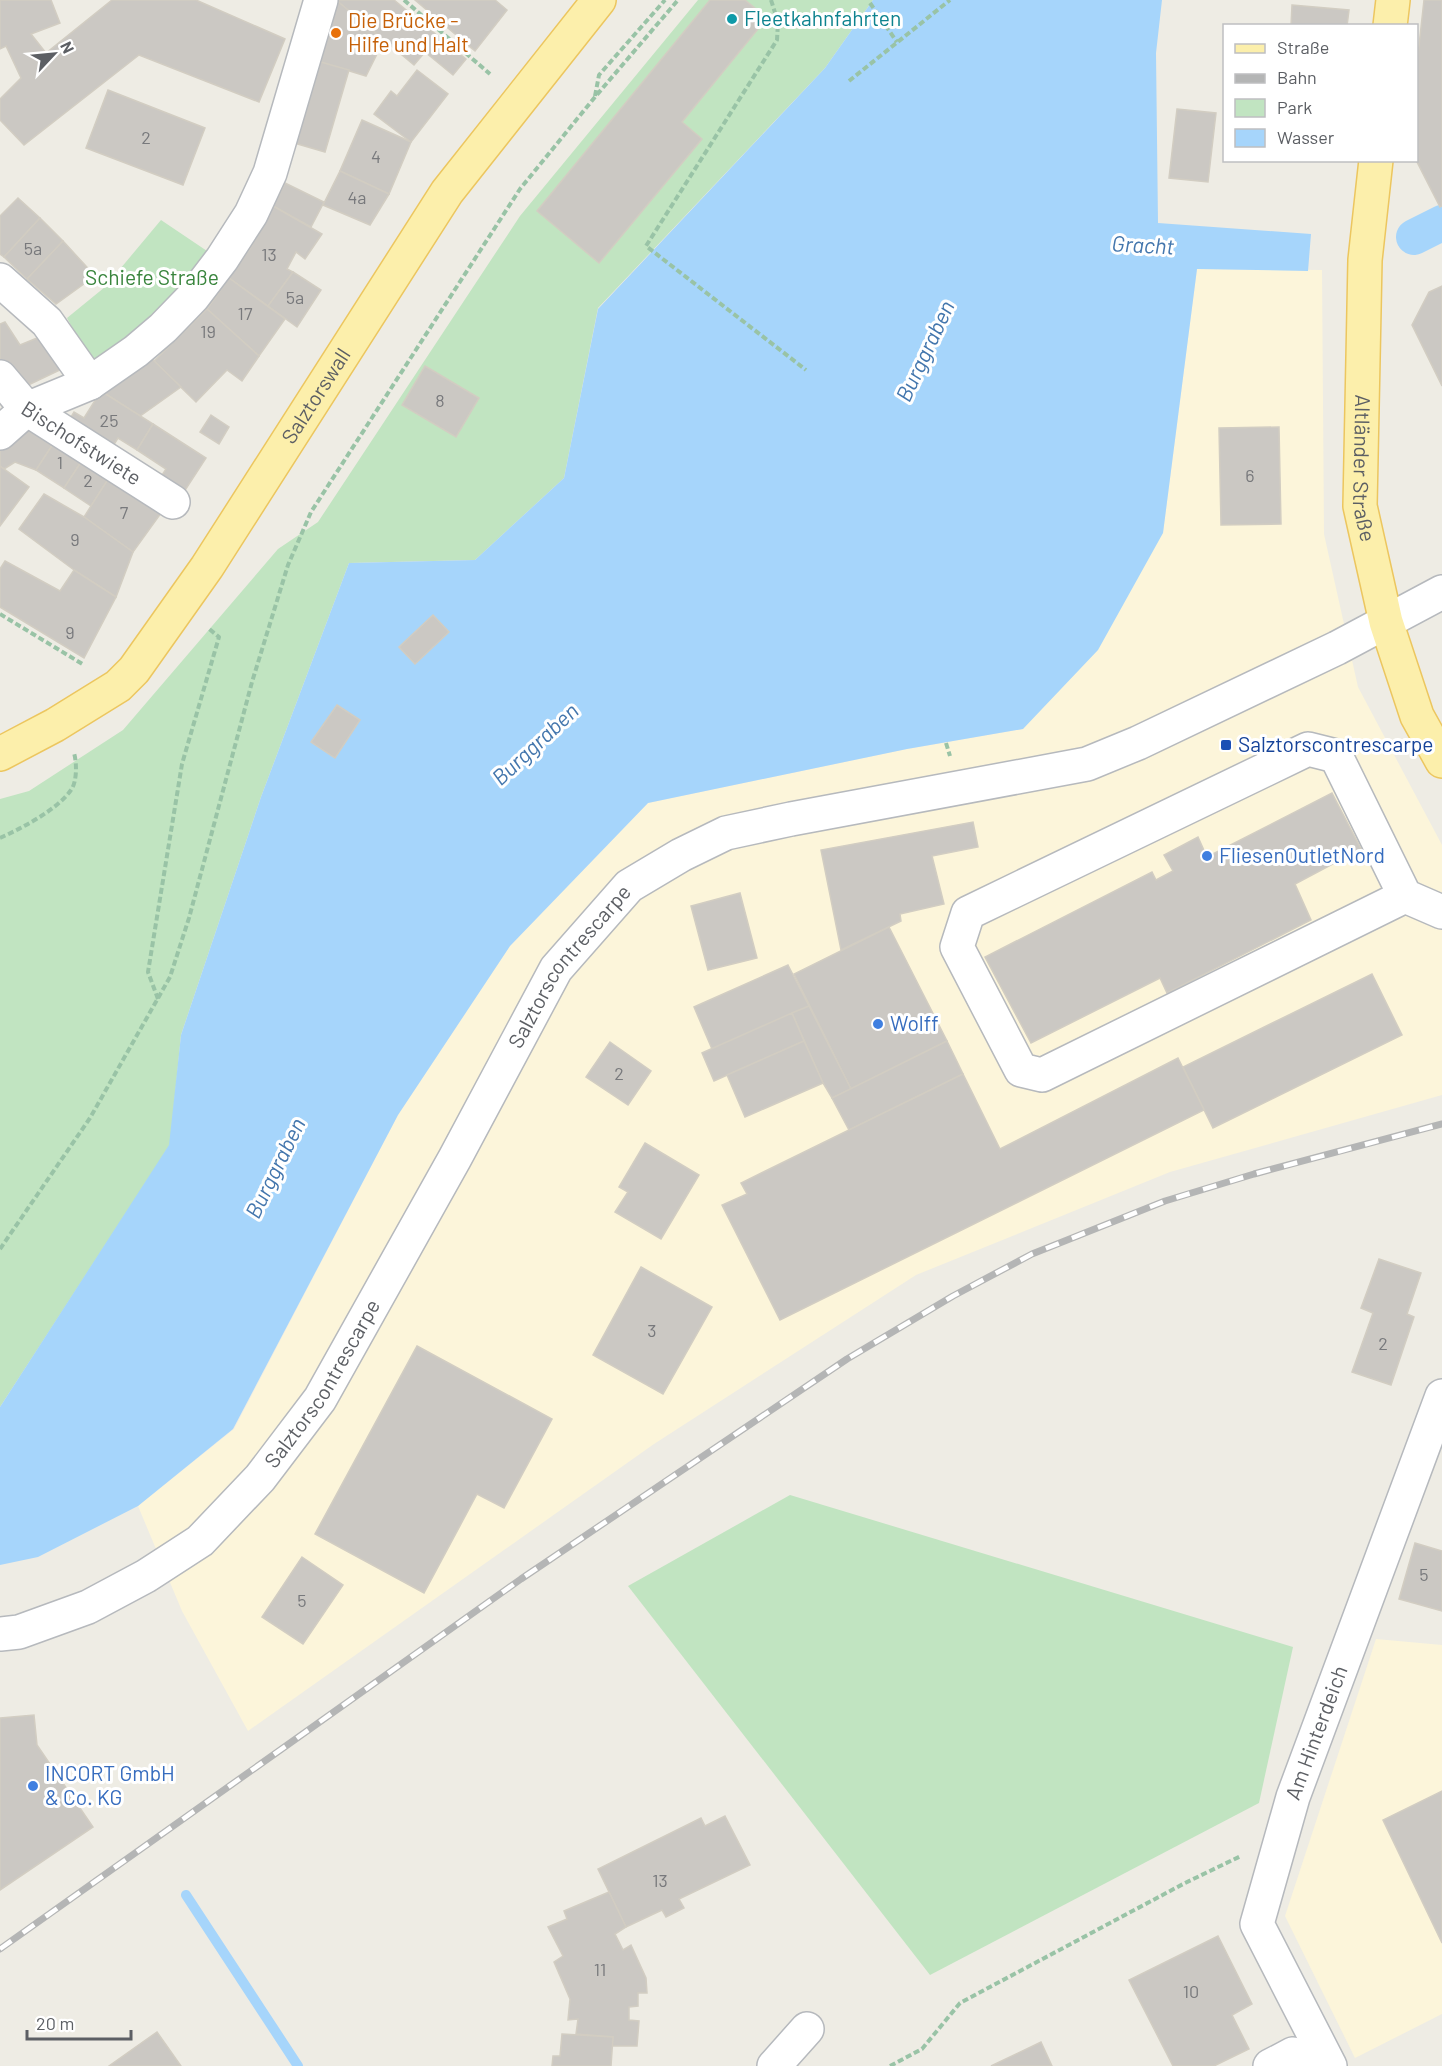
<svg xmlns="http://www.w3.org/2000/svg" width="1442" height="2066" viewBox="0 0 1442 2066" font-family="Barlow,sans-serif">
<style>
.commercial{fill:#fcf5da}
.green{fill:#c1e4c1}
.water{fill:#a6d5fb}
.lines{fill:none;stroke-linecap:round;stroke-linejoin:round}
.stream{stroke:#a6d5fb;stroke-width:10}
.canal{stroke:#a6d5fb;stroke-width:36}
.building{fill:#cbc8c3;stroke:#d2cdc2;stroke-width:1.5}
.minor-casing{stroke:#b6b9bd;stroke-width:36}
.major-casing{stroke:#ecc65f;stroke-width:36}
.path{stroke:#99c3a6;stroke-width:4;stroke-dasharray:6 3;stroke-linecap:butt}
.minor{stroke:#fff;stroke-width:33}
.major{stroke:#fcefab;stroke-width:33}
.rail-casing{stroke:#b4b5b5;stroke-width:7}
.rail{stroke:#fff;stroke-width:4.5;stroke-dasharray:14;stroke-linecap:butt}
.culture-dot{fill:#0f9aa8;stroke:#fff;stroke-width:2}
.food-dot{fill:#e8710a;stroke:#fff;stroke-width:2}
.transit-dot{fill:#1a4fb4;stroke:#fff;stroke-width:2}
.shop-dot{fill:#3f7fe0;stroke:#fff;stroke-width:2}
.labels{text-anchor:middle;stroke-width:6;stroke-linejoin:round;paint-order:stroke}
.number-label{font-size:18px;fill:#78797c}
.culture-label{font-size:21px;fill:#0d838f;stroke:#fff;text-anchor:start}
.food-label{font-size:21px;fill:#c56008;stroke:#fff;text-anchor:start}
.park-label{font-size:21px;fill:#39853d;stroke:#fff}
.street-label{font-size:21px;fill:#5c5f64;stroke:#fff}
.transit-label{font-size:21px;fill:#164399;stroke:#fff;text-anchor:start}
.shop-label{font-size:21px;fill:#366cbe;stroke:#fff;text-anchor:start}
.water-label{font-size:22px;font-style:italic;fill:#4376ad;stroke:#fff}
</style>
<rect width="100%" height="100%" fill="#eeece4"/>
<!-- commercial -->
<g class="commercial">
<polygon points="1197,269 1322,270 1324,534 1358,687 1442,845 1442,1095 1170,1172 916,1275 654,1444 248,1731 182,1611 138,1506 234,1429 398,1115 510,946 648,803 907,749 1023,729 1163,533"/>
<polygon points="1376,1639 1442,1645 1442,2014 1355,2058 1285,1916"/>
</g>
<!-- green -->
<g class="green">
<polygon points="698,0 873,0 825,68 598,308 564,478 475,560 349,563 261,797 181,1035 170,1145 0,1407 0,799 29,791 123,730 278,549 318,522 520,216"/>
<polygon points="161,220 207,251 171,304 99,361 88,357 67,318 105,287"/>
<polygon points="790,1495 1293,1647 1259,1803 930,1975 628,1586"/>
</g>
<!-- water -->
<polygon class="water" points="873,0 1162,0 1156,53 1158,223 1311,234 1308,271 1197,269 1163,533 1098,650 1023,729 907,749 648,803 510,946 398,1115 233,1429 138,1506 38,1557 0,1565 0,1407 169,1145 181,1035 261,797 349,563 475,560 564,478 598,309 825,68"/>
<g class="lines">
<!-- stream -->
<polyline class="stream" points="186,1895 298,2066"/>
<!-- canal -->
<polyline class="canal" points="1414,237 1442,223"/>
</g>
<!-- building -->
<g class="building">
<polygon points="0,0 51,0 60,23 31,34 46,53 112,0 196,0 285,39 259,102 139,55 24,145 0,120 0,99 21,78 6,46 0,49"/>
<polygon points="336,0 394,0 466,59 453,75 425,52 414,65"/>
<polygon points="336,0 384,40 366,76 317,61"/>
<polygon points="415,0 495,0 507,10 475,51"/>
<polygon points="710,0 745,0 767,18 682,122 702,139 599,263 537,211"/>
<polygon points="1424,0 1442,0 1442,206 1440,207 1416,160 1416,73"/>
<polygon points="1292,5 1349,10 1347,26 1291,26"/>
<polygon points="317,61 349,70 325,152 294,143"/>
<polygon points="417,70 448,94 411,142 374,114 391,91 397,96"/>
<polygon points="108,90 205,128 183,185 86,148"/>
<polygon points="1177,109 1216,113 1208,182 1169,178"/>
<polygon points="362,120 411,142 389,194 340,171"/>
<polygon points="340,171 389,194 370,225 323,205"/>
<polygon points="285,183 324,202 311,227 273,206"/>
<polygon points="18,198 40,218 4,257 0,254 0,216"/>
<polygon points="273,206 322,234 305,259 296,252 287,269 293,272 268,306 229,278 251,247"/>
<polygon points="40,218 63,241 27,279 4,257"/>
<polygon points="63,241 95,276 56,304 27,279"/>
<polygon points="293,272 321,290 297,327 268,306"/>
<polygon points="229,278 285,319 259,356 207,309"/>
<polygon points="1442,286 1442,386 1412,325 1429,292"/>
<polygon points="207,309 259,356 242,381 227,370 196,402 154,361"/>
<polygon points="5,322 20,345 42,336 62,369 22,388 0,359 0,324"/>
<polygon points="151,358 181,387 140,416 101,391"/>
<polygon points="425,366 479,398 456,437 402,405"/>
<polygon points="101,391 153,424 137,450 118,438 108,454 65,427 74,412 84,418"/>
<polygon points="211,415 229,427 219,444 200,432"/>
<polygon points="28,417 57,438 36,470 15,462 4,469 0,466 0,443"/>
<polygon points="153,424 206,458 180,498 157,483 166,469 137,450"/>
<polygon points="1279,427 1281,524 1221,525 1219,428"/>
<polygon points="57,438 85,456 64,488 36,470"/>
<polygon points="85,456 112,473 91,506 64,488"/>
<polygon points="0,466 29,487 0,526"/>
<polygon points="112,473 164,509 133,552 84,517"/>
<polygon points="44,494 84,517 133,552 116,597 74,570 19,529"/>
<polygon points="5,561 60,591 74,570 116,597 84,658 0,607 0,569"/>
<polygon points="433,615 449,632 415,664 399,647"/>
<polygon points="337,705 360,720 335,758 311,742"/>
<polygon points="1332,793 1361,849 1295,884 1311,920 1167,993 1160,978 1031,1043 985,957 1152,872 1156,880 1173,871 1164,855 1198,837 1207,857"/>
<polygon points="973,822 978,847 932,856 944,904 900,914 901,921 841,950 821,850"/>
<polygon points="740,893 757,958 708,970 691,906"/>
<polygon points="889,927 947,1041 851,1089 794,974"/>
<polygon points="788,965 809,1006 712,1049 694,1007"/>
<polygon points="1372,974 1402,1035 1213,1128 1183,1067"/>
<polygon points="809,1006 851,1089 832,1098 823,1083 792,1013"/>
<polygon points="792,1013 804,1041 714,1081 702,1053"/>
<polygon points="804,1041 823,1083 745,1117 727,1075"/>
<polygon points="947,1041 963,1074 849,1130 832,1098"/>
<polygon points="610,1042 651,1071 628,1105 586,1077"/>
<polygon points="1178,1058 1204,1110 780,1320 722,1205 747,1194 741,1183 963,1074 1000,1149"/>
<polygon points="645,1143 699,1175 661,1239 615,1212 628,1192 619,1187"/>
<polygon points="1379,1259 1421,1273 1407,1314 1414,1317 1391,1385 1352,1372 1373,1313 1361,1308"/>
<polygon points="641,1267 712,1307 663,1394 593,1355"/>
<polygon points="417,1346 552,1419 504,1508 477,1494 424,1593 315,1534"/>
<polygon points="1415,1543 1442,1551 1442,1611 1399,1599"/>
<polygon points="302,1557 343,1585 303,1644 262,1617"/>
<polygon points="34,1715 37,1745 93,1827 0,1890 0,1718"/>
<polygon points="1442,1791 1442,1943 1383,1820"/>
<polygon points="725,1816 750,1865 679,1899 684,1908 666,1917 662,1910 626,1927 598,1869 701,1818 705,1826"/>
<polygon points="609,1892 626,1927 615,1934 623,1950 631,1945 646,1978 647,1993 638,1993 638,2006 629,2007 629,2020 639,2021 637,2046 612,2046 613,2037 576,2034 578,2019 568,2020 570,1999 554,1962 563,1956 548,1927 567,1919 564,1911"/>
<polygon points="1218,1936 1252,2004 1232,2015 1249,2049 1214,2066 1173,2066 1129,1980"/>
<polygon points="157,2032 181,2066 109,2066"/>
<polygon points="562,2034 613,2037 611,2066 552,2066 553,2056 560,2056"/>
<polygon points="1041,2042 1052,2066 991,2066"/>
</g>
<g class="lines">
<!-- minor casing -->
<g class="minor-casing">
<g id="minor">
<polyline points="0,280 47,322 90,383"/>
<path id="s1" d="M0,377L27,409L173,502"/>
<polyline points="0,433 27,409 90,383 136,351 163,328 193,297 222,259 251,214 270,173 321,0"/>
<polyline points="1405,896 1336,756 1308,749 968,913 957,947 1021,1070 1042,1075 1405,896 1442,912"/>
<path id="s2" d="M0,1634L19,1632L88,1607L146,1576L200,1541L260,1478L320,1399L455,1158L556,969L629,886L681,855L726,833L791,819L1087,764L1138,743L1337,648L1442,592"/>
<polyline points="774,2066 807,2029"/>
<polyline points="1270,2066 1293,2054 1299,2066"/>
<path id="s3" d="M1330,2066L1257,1924L1293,1797L1442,1396"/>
</g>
</g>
<!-- major casing -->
<g class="major-casing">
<g id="major">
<polyline points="1390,26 1393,0"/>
<path id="s4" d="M1376,160L1365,260L1360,506L1386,622L1417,716L1442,761"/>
<path id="s5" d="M0,754L55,725L118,686L134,670L207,567L447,192L599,0"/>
</g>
</g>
<!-- path -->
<g class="path">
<polyline points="404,0 490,74"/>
<polyline points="771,0 778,22 777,40 646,246 806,370"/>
<polyline points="870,3 897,42"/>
<polyline points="849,81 950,0"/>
<polyline points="595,96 599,75 665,0"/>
<polyline points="0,614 84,665"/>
<polyline points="946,743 950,756"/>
<path d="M0,838C22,828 57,810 71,790C77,782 77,763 74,753"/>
<polyline points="158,999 148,972 182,764 219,637 208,628"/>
<polyline points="0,1249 90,1118 170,977 189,918 252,682 288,565 311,512 520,189 595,97 678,0"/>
<polyline points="890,2066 922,2049 960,2003 1185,1883 1241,1856"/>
</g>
<!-- minor -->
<use href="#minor" class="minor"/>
<!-- major -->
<use href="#major" class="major"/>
<!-- rail casing -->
<g class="rail-casing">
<polyline id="rail" points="0,1949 521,1579 847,1359 953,1296 1032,1254 1165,1201 1254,1174 1442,1124"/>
</g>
<!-- rail -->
<use href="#rail" class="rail"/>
</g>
<!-- markers -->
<circle class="culture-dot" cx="732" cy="19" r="6"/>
<circle class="food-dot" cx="336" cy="33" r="6"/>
<rect class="transit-dot" x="1220" y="739" width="12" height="12" rx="3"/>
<g class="shop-dot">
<circle cx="1207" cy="856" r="6"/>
<circle cx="878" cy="1024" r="6"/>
<circle cx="33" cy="1786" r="6"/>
</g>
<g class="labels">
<!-- number labels -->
<g class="number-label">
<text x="146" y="144">2</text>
<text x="376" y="163">4</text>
<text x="357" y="204">4a</text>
<text x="33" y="255">5a</text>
<text x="269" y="261">13</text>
<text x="295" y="304">5a</text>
<text x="245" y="320">17</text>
<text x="208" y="338">19</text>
<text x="440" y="407">8</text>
<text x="109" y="427">25</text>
<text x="60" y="469">1</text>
<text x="1250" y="482">6</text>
<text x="88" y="487">2</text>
<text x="124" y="519">7</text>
<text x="75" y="546">9</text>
<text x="70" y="639">9</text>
<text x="619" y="1080">2</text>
<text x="652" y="1337">3</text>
<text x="1383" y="1350">2</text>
<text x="1424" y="1581">5</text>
<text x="302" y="1607">5</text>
<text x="660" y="1887">13</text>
<text x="600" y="1976">11</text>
<text x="1191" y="1998">10</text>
</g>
<!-- culture labels -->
<g class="culture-label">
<text x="744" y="26">Fleetkahnfahrten</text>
</g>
<!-- food labels -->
<g class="food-label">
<text x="348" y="28">Die Brücke -<tspan x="348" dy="24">Hilfe und Halt</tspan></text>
</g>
<!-- park labels -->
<g class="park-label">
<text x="152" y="285">Schiefe Straße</text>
</g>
<!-- street labels -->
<g class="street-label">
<text dy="7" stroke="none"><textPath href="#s5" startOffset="488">Salztorswall</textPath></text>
<text dy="7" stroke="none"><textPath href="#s1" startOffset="106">Bischofstwiete</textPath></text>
<text dy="7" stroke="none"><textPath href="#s4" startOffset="309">Altländer Straße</textPath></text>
<text dy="7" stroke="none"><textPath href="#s2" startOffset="909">Salztorscontrescarpe</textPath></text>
<text dy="7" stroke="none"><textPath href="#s2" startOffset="423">Salztorscontrescarpe</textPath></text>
<text dy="7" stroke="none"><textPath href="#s3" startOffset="360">Am Hinterdeich</textPath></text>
</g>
<!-- transit labels -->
<g class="transit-label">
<text x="1238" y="752">Salztorscontrescarpe</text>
</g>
<!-- shop labels -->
<g class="shop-label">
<text x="1219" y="863">FliesenOutletNord</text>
<text x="890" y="1031">Wolff</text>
<text x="45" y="1781">INCORT GmbH<tspan x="45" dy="24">&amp; Co. KG</tspan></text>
</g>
<!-- water labels -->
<g class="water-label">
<text transform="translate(1143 245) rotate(3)" y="8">Gracht</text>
<text transform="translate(925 351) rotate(-65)" y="8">Burggraben</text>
<text transform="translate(535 744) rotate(-43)" y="8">Burggraben</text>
<text transform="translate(275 1168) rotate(-64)" y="8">Burggraben</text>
</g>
</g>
<!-- legend -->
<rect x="1223" y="24" width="195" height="138" fill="#ffffff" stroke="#bebfc1" stroke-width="1.5"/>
<rect x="1235" y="44" width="30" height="9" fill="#fcefab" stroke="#bebfc1" stroke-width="1.5"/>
<text x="1277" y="54" font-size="18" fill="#5c5f64">Straße</text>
<rect x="1235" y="74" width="30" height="9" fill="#b4b5b5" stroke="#bebfc1" stroke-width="1.5"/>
<text x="1277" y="84" font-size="18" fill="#5c5f64">Bahn</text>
<rect x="1235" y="99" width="30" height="18" fill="#c1e4c1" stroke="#bebfc1" stroke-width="1.5"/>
<text x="1277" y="114" font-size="18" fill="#5c5f64">Park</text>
<rect x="1235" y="129" width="30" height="18" fill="#a6d5fb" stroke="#bebfc1" stroke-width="1.5"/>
<text x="1277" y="144" font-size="18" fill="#5c5f64">Wasser</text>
<!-- north arrow -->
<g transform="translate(54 54) rotate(64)" stroke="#ffffff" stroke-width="4.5" paint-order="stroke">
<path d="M0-4.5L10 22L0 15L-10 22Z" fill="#5c5f64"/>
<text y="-9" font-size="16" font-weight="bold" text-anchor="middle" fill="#5c5f64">N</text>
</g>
<!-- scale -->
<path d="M27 2030v9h104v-9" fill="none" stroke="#5c5f64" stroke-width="3"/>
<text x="36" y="2030" font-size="18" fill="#5c5f64" stroke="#ffffff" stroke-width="4.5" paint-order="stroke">20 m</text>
</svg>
